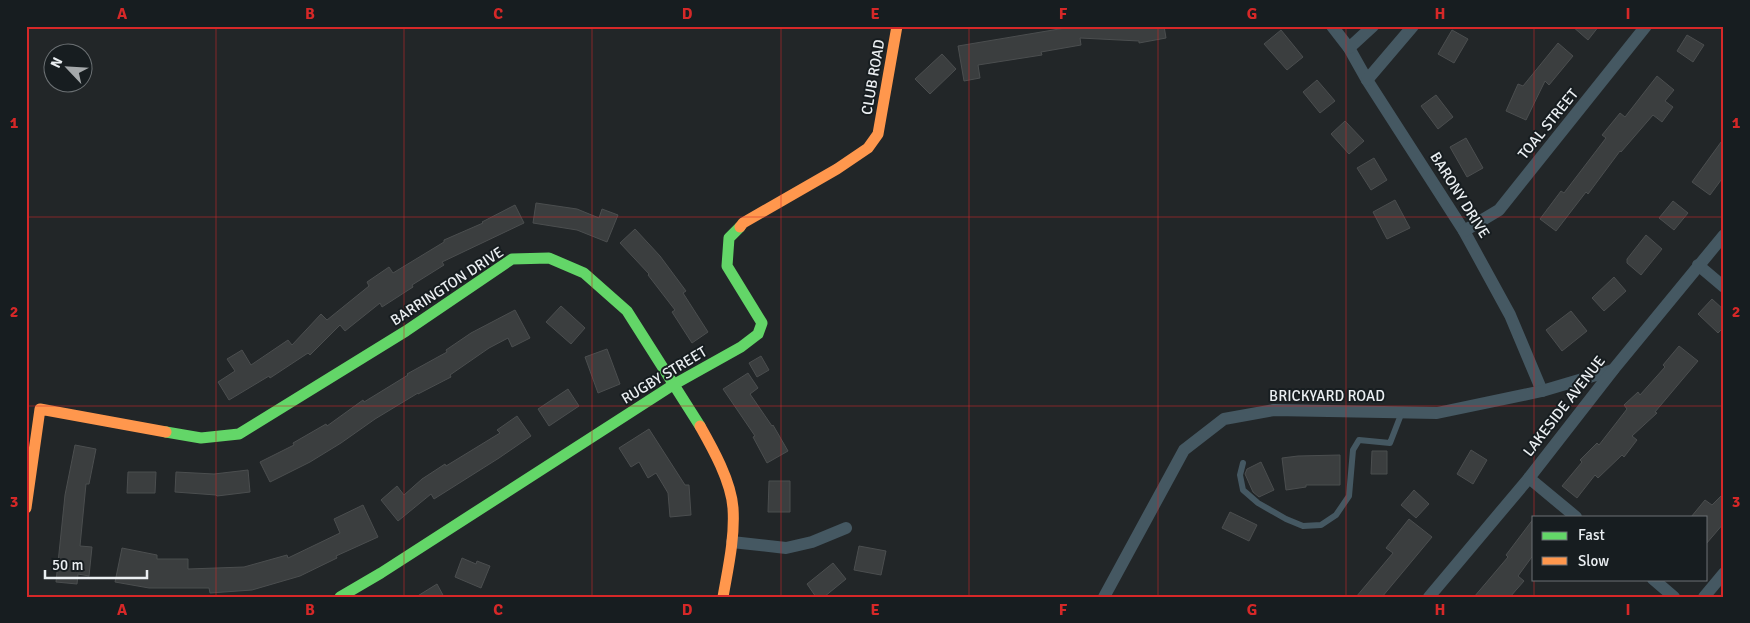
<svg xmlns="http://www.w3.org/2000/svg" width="1750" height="623" viewBox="0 0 1750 623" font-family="Signika,sans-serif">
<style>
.building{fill:#3b3e3f;stroke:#4b4e4f}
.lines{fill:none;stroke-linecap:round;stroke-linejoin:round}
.lane{stroke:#455862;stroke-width:6}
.street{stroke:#455862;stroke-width:12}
.fast{stroke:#63d668;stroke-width:11}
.slow{stroke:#ff974d;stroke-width:11}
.grid{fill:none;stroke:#d62828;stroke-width:1;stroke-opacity:0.55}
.labels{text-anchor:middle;stroke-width:4;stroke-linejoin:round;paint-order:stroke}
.street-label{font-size:15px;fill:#ebeff2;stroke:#171d20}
.neatline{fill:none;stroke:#d62828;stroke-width:2}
.grid-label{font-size:16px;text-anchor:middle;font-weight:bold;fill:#d62828}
</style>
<rect width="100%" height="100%" fill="#222628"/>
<!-- building -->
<g class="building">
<polygon points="1077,26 1164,26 1166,38 1139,43 1139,41 1080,38 1081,45 1041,52 1042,55 978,65 980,78 964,81 958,46"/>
<polygon points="1572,26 1599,26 1588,40"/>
<polygon points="1281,30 1303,57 1287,70 1264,44"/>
<polygon points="1452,30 1468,39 1454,63 1438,54"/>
<polygon points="1687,35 1704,45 1693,62 1677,51"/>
<polygon points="1558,43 1573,56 1549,85 1545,81 1526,120 1506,111 1518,84 1523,86"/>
<polygon points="942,54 956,69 930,94 915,79"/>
<polygon points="1657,76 1674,90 1665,101 1673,107 1662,122 1653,115 1621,152 1620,151 1588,194 1586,192 1556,231 1540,219 1561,191 1564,193 1606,138 1602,135 1620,113 1625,117"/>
<polygon points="1317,80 1335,101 1320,113 1303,92"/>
<polygon points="1436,95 1453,117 1438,129 1421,106"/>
<polygon points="1345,121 1364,141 1349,154 1331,134"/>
<polygon points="1466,138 1483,168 1467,177 1450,147"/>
<polygon points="1724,138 1724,176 1710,195 1692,182"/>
<polygon points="1374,158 1387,180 1371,190 1357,168"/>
<polygon points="1395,200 1410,228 1387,239 1373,212"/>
<polygon points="1673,201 1688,213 1674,230 1659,218"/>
<polygon points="536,203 577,209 599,218 602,209 618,215 607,242 577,230 533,223"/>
<polygon points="515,205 524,223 442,262 444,265 412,285 413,287 382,307 380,303 345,331 340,325 310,355 308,353 270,378 269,376 229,400 218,382 235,371 227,359 242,350 251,365 288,340 292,345 321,314 327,320 369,286 367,282 389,267 393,273 444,242 444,240 483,223 482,222"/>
<polygon points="635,229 660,256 686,291 683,293 708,332 692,343 672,312 675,310 648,275 649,274 620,243"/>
<polygon points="1646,235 1662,249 1641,275 1627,263 1627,259"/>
<polygon points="1614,277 1626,291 1604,311 1592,298"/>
<polygon points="1712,299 1724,310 1724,327 1718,333 1698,314"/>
<polygon points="561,306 585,328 571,344 546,322"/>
<polygon points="515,310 530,338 512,347 508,338 489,348 450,375 451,377 418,394 418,393 375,419 341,443 310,462 270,482 260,462 294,445 293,443 326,424 327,426 363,400 364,402 408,375 407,374 447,352 446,350 471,333"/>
<polygon points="1571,311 1587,331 1562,351 1546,330"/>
<polygon points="1679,346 1698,361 1655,412 1657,413 1632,436 1637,440 1624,457 1622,455 1598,478 1595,475 1577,498 1562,486 1582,462 1580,460 1597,443 1599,445 1627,409 1624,405 1638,392 1640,395 1665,367 1663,365"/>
<polygon points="607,349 620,384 598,393 585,357"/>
<polygon points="761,356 769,370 757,377 749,363"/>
<polygon points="748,373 758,388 750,394 772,426 773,425 788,451 767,463 753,437 755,436 723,389"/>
<polygon points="568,389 579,406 549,426 538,409"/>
<polygon points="517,416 531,436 499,458 434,499 431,494 398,521 381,500 397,486 404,495 422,479 445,464 446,466 500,433 497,430"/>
<polygon points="649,429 685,485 689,485 691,515 670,517 668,493 656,473 648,478 639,462 631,467 619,448"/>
<polygon points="75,445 96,449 89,484 86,484 80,546 92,547 89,576 78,574 77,584 56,582 65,495"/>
<polygon points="1471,450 1487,460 1473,484 1457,474"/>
<polygon points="1372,451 1387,451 1387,474 1371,474"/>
<polygon points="1340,455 1340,485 1306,485 1306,487 1286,490 1282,458 1298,456"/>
<polygon points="1261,462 1274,490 1259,497 1253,492 1245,474 1247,469"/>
<polygon points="248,470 250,492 217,496 216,495 175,492 176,472 214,474"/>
<polygon points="128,472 156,472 155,493 127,493"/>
<polygon points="769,481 790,481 790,512 768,512"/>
<polygon points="1414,490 1429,504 1416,518 1401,505"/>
<polygon points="1724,493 1724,523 1706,544 1706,517 1691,517 1705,500 1712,505"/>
<polygon points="363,505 378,537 336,556 337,558 300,576 252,590 210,593 209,588 149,588 115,582 122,548 157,555 157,559 188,559 188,569 244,567 287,555 288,558 340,533 334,519"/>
<polygon points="1230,512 1257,525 1249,541 1222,528"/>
<polygon points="1534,518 1534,554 1518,576 1524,581 1510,597 1474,597 1508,557 1506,555"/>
<polygon points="1409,519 1432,537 1382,597 1356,597 1393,553 1386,548"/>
<polygon points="859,546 886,551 881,575 854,570"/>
<polygon points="462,558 476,564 477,561 490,566 481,588 455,577"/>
<polygon points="833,563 846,579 824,597 816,597 807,584"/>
<polygon points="437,584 444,597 416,597"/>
</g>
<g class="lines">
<!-- lane -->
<polyline class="lane" points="1243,463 1240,475 1243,490 1258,503 1286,519 1303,526 1321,525 1336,515 1349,496 1353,450 1359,440 1390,443 1402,412"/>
<!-- street -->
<g class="street">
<polyline points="1332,26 1349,48 1367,80 1464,231 1510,315 1542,391"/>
<polyline points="1349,48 1373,26"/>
<polyline points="1367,80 1413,26"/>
<polyline points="1464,231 1499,210 1646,26"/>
<polyline points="1698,265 1724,287"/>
<polyline points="1529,478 1576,517"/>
<polyline points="732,542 786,548 812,542 846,528"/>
<polyline points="1653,579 1674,597"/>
<polyline points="1104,597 1184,450 1224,419 1274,410 1437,413 1542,391 1613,370"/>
<polyline points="1429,597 1529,478 1613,370 1724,235"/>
<polyline points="1704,597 1724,573"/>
</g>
<!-- fast -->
<g class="fast">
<polyline points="166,432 201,438 239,434 406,331 512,259 549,258 584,273 627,311 700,426"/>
<polyline points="340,597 381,573 673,385 741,347 758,334 762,323 727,266 729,238 740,227"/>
</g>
<!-- slow -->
<g class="slow">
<polyline points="740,227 743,223 837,169 868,148 878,134 897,26"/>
<path d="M700,426C713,449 731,481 733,508C735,538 728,568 723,597"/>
<polyline points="26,508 40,409 166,432"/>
</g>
</g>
<!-- grid -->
<path class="grid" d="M216,26V597M404,26V597M592,26V597M781,26V597M969,26V597M1158,26V597M1346,26V597M1534,26V517M26,217H1724M26,406H1724M1534,579V597"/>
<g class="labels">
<!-- street labels -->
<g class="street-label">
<text transform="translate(873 77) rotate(-80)" y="5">CLUB ROAD</text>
<text transform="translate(1548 124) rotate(-51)" y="5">TOAL STREET</text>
<text transform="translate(1460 195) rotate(58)" y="5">BARONY DRIVE</text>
<text transform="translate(447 286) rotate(-33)" y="5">BARRINGTON DRIVE</text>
<text transform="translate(664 375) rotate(-31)" y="5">RUGBY STREET</text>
<text x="1327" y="401">BRICKYARD ROAD</text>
<text transform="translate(1564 406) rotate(-52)" y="5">LAKESIDE AVENUE</text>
</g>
</g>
<!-- border -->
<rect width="1750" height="623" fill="none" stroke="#171d20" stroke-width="55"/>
<!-- legend -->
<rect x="1532" y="516" width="175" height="65" fill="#171d20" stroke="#6c7174"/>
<rect x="1542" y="532" width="25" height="8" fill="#63d668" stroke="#6c7174"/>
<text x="1578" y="540" font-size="15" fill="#ebeff2">Fast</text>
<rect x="1542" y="557" width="25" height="8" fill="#ff974d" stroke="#6c7174"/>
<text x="1578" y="566" font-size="15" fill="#ebeff2">Slow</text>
<!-- north arrow -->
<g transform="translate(68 68) rotate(295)"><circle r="24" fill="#171d20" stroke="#6c7174"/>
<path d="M0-4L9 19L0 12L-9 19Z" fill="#a5a9ab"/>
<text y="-8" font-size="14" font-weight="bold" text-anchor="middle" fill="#ebeff2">N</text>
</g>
<!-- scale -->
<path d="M45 570v8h102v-8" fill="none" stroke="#ebeff2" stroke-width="2.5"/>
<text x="52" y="570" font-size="15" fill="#ebeff2" stroke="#171d20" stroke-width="4" paint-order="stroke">50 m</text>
<rect x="28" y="28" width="1694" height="568" class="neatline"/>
<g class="grid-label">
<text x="122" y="19">A</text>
<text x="310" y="19">B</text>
<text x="498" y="19">C</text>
<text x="687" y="19">D</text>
<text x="875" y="19">E</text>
<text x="1063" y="19">F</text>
<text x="1252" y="19">G</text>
<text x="1440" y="19">H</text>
<text x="1628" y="19">I</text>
<text x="14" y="128">1</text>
<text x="1736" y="128">1</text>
<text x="14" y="317">2</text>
<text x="1736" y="317">2</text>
<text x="14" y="507">3</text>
<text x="1736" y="507">3</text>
<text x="122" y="615">A</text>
<text x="310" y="615">B</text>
<text x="498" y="615">C</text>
<text x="687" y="615">D</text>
<text x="875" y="615">E</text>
<text x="1063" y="615">F</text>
<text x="1252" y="615">G</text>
<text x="1440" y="615">H</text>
<text x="1628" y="615">I</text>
</g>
</svg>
